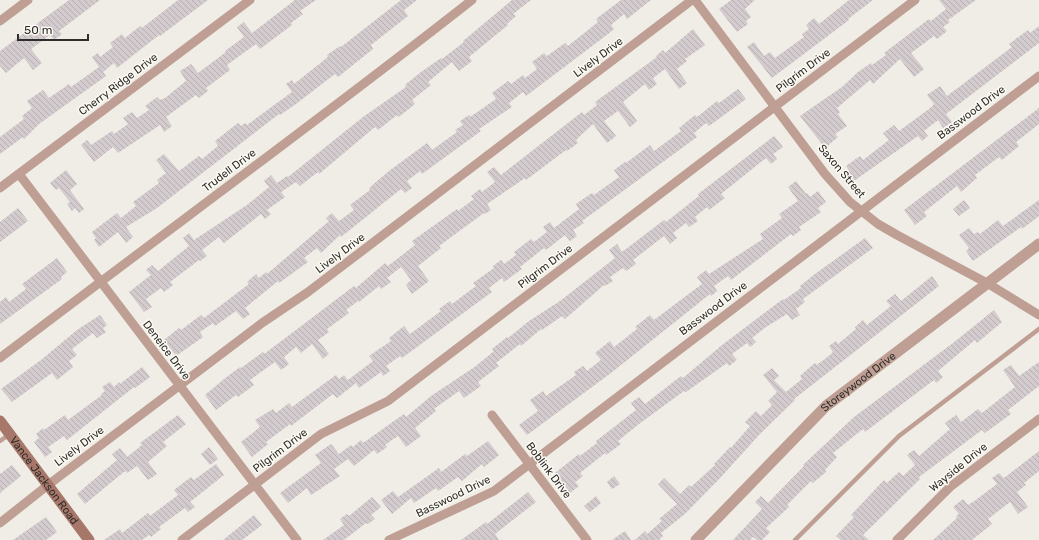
<svg xmlns="http://www.w3.org/2000/svg" width="1039" height="540" viewBox="0 0 1039 540" font-family="Rubik,sans-serif">
<style>
.building{fill:url(#building-back-hatch)}
.lines{fill:none;stroke-linecap:round;stroke-linejoin:round}
.service{stroke:#bf9f94;stroke-width:4.5}
.minor{stroke:#bf9f94;stroke-width:9}
.tertiary{stroke:#bf9f94;stroke-width:11}
.secondary{stroke:#a7786a;stroke-width:11}
.labels{text-anchor:middle;stroke-width:3;stroke-linejoin:round;paint-order:stroke}
.street-label{font-size:11px;fill:#2e2d2a;stroke:#fcfaf3}
</style>
<defs>
<pattern id="building-back-hatch" width="6" height="6" patternUnits="userSpaceOnUse"><rect width="6" height="6" fill="#d3cbce"/><path d="M-1 5l2 2M0 0l6 6M5-1l2 2" fill="none" stroke="#b5afb1"/></pattern>
</defs>
<rect width="100%" height="100%" fill="#efede5"/>
<!-- building -->
<g class="building">
<polygon points="69,0 100,0 59,31 62,34 54,40 50,35 31,49 42,63 33,70 24,58 6,73 0,66 0,51"/>
<polygon points="178,0 208,0 160,36 159,35 117,68 114,63 103,72 106,76 39,124 24,139 23,137 0,154 0,137 24,119 22,116 32,108 27,101 43,90 49,98 69,84 71,87 99,67 92,57 98,53 100,57 113,47 110,43 122,34 125,38 140,26 142,28"/>
<polygon points="295,0 316,0 300,11 303,14 291,23 292,25 260,49 256,44 227,65 230,70 206,88 208,91 199,98 196,95 166,117 172,126 164,132 160,125 118,153 113,147 94,162 81,145 87,140 91,145 112,131 114,134 128,124 123,118 132,112 137,118 149,110 145,106 157,97 160,100 165,98 186,81 180,71 191,64 198,73 226,52 225,51 244,37 237,27 244,22 252,33"/>
<polygon points="401,0 417,0 404,10 408,16 371,45 373,49 338,77 335,74 296,104 280,115 279,114 157,208 126,227 133,237 126,243 118,232 99,247 94,240 96,238 92,232 117,213 121,218 136,206 133,202 159,183 157,180 166,173 156,160 164,154 179,171 199,156 202,159 218,146 215,141 238,123 241,126 245,123 247,125 292,92 286,84 292,80 294,84 328,57 327,55 340,46 341,47"/>
<polygon points="512,0 531,0 513,14 516,16 507,24 508,25 469,57 472,61 459,71 452,62 428,82 431,85 412,100 415,104 399,117 397,115 378,130 375,127 319,174 318,172 300,186 296,182 281,192 285,197 267,210 271,214 265,219 261,214 224,243 219,237 202,250 207,256 200,261 199,260 170,282 173,285 164,292 161,288 146,299 152,307 144,312 129,292 151,275 146,270 152,265 158,271 189,246 183,238 189,233 194,240 247,205 269,187 264,181 271,175 277,183 287,176 288,177 363,117 406,87 405,85 421,72 441,58 442,59 464,42 463,41"/>
<polygon points="621,0 651,0 627,19 624,14 611,25 614,29 608,34 526,96 523,92 509,103 512,107 479,129 481,131 422,174 420,171 407,181 412,188 405,193 401,189 341,237 340,235 321,253 317,248 304,258 308,262 279,283 278,281 245,308 250,314 243,319 236,311 215,326 213,323 200,332 203,337 176,356 164,340 179,328 181,330 201,315 204,318 249,284 247,282 256,274 259,278 266,272 267,274 329,221 326,218 332,213 339,221 354,210 350,205 370,190 369,188 389,171 427,143 432,150 457,132 455,130 463,125 460,121 469,115 470,117 496,99 492,93 508,81 511,84 523,75 525,78 537,69 532,62 544,53 547,56 565,43 568,46 598,22 596,19"/>
<polygon points="731,0 755,0 745,9 751,17 746,21 748,24 737,32 719,9"/>
<polygon points="849,0 873,0 848,19 849,20 772,78 747,47 754,42 764,56 770,52 775,58 804,37 802,34 809,29 806,25 814,18 819,24"/>
<polygon points="939,0 976,0 948,20 950,22 943,27 947,31 937,39 934,36 911,53 924,69 914,77 900,59 873,84 870,80 837,108 840,112 838,114 847,126 835,134 838,137 825,148 800,116 842,87 858,72 871,63 872,65 886,55 884,53 929,19 931,21 946,9"/>
<polygon points="1039,26 1039,43 946,114 952,122 943,128 938,120 924,131 928,136 922,141 918,136 851,183 845,174 849,171 846,166 860,156 863,160 889,140 883,133 894,125 899,131 929,109 934,104 927,95 940,86 947,96 1012,47 1009,44 1028,30 1030,33"/>
<polygon points="693,29 705,45 685,59 687,61 677,69 687,83 679,89 665,69 653,78 657,84 649,90 645,84 623,102 637,121 630,127 618,111 604,121 616,136 607,143 593,124 576,140 578,143 567,151 566,150 526,180 525,178 487,204 491,210 485,214 484,213 439,246 441,248 418,266 429,281 412,294 406,285 411,280 401,267 387,278 391,282 381,289 379,286 359,302 358,301 346,310 349,313 327,329 329,332 318,340 329,354 323,359 312,344 301,353 296,347 284,357 289,364 281,370 275,362 250,380 254,385 238,397 236,395 216,410 205,395 224,379 240,367 241,368 263,352 264,354 284,339 354,286 356,288 385,263 388,266 415,245 412,241 457,209 458,211 474,199 471,196 480,189 482,192 495,182 487,172 494,167 501,175 582,112 584,115 597,105 595,102 657,57 656,56 663,50 665,53"/>
<polygon points="738,89 746,99 709,126 706,123 694,133 697,137 582,221 584,223 573,230 577,236 570,241 565,235 546,250 544,248 520,267 522,269 504,282 502,278 489,288 492,292 402,358 400,356 386,366 390,371 383,376 381,372 359,388 356,383 337,398 333,394 308,413 291,426 290,424 266,442 268,444 252,457 241,442 260,427 255,420 273,409 276,413 289,403 292,407 336,375 339,379 344,375 348,380 373,361 369,356 391,341 389,338 404,326 410,334 441,311 439,309 450,301 452,304 476,286 473,283 494,268 493,266 501,260 504,264 516,255 514,252 531,239 534,242 547,232 543,227 550,222 554,228 579,209 576,204 592,193 594,195 619,177 614,170 625,162 626,163 650,145 654,151 681,131 679,128 695,115 697,117 717,101 719,103"/>
<polygon points="1039,108 1039,124 1016,142 1019,146 1002,160 999,157 975,175 977,178 961,192 957,186 924,212 927,216 915,225 904,210"/>
<polygon points="774,136 783,147 773,154 777,159 771,164 766,158 721,194 725,198 709,210 707,207 695,217 698,221 689,227 686,223 673,233 677,238 670,244 664,236 633,260 636,264 626,271 623,268 610,277 613,281 605,286 604,285 565,319 562,316 542,330 541,329 521,346 520,344 496,363 499,366 478,382 481,386 464,398 459,391 434,409 436,411 415,428 421,436 406,447 398,436 385,445 387,447 377,454 374,450 354,466 348,459 334,469 340,476 311,495 307,488 288,503 280,493 321,463 315,455 331,444 339,454 351,445 353,447 361,440 363,443 404,414 406,417 431,396 476,366 494,351 492,349 507,337 508,338 529,321 560,301 615,258 609,250 617,244 622,252 664,220 666,222 699,196 698,194"/>
<polygon points="66,170 77,184 70,190 84,209 79,213 75,208 72,211 67,204 70,202 59,188 56,190 50,183"/>
<polygon points="796,181 806,194 807,193 810,197 818,191 826,202 818,208 821,212 799,227 801,230 793,236 791,234 731,280 728,276 714,286 717,291 711,296 710,294 611,373 527,435 519,425 538,411 530,400 543,391 546,396 576,375 574,372 583,366 587,371 601,360 595,353 610,341 614,347 637,329 635,327 650,315 654,320 702,284 697,277 706,270 709,274 763,239 760,234 782,218 779,214 798,201 788,187"/>
<polygon points="964,200 970,208 959,216 953,209"/>
<polygon points="1039,200 1039,216 1022,229 1021,227 973,261 966,251 969,248 959,235 969,228 974,234 978,232 980,234 998,220 1003,226"/>
<polygon points="18,208 28,221 0,242 0,222"/>
<polygon points="865,238 873,248 803,299 805,302 796,309 800,315 792,320 787,314 766,327 752,338 756,342 750,347 747,343 732,354 737,360 729,366 727,363 686,392 684,391 639,424 618,441 621,444 606,455 605,453 580,473 583,476 575,482 579,486 570,493 555,473 579,454 580,456 597,443 596,441 636,410 631,403 639,397 645,404 681,376 683,378 722,345 783,299 784,300 801,288 800,286 815,274"/>
<polygon points="57,258 67,272 61,277 62,279 0,324 0,302 6,297 9,302 26,289 22,284"/>
<polygon points="932,276 939,286 794,399 795,400 759,435 722,476 685,514 661,533 663,536 659,540 635,540 645,531 647,534 662,521 659,519 677,504 658,484 664,478 680,494 689,485 691,487 715,465 714,464 730,447 731,448 750,426 745,422 756,411 761,416 772,405 768,401 777,392 763,375 772,368 779,376 774,380 786,392 802,379 800,376 809,368 815,363 817,365 830,355 833,352 829,346 836,341 838,344 856,329 855,327 863,320 867,325 891,306 886,301 895,294 901,301"/>
<polygon points="994,310 1002,322 977,343 975,340 938,371 943,377 936,383 934,380 865,432 863,429 833,453 837,457 825,470 826,472 813,483 811,481 787,505 789,507 766,528 770,532 762,540 757,540 753,537 750,540 733,540 762,509 755,502 761,496 768,503 804,466 803,465 854,417 953,343"/>
<polygon points="100,315 107,325 103,328 106,332 97,338 93,333 72,349 77,355 69,361 73,367 57,380 52,373 12,402 1,389 41,360 77,330"/>
<polygon points="1039,362 1039,386 1008,410 1011,414 985,433 982,430 919,477 920,479 863,535 869,540 841,540 836,536 854,517 851,515 884,480 887,483 899,472 903,476 915,465 907,455 914,450 919,456 950,429 945,423 956,415 961,422 978,409 982,413 1015,387 1003,370 1011,365 1019,376"/>
<polygon points="142,367 150,377 135,388 134,387 67,440 64,436 48,447 52,452 45,457 34,442 39,438 36,434 43,428 44,430 65,415 68,420 102,395 101,394 105,391 102,387 110,382 114,387 119,382 120,384"/>
<polygon points="178,415 186,424 163,442 167,446 148,462 157,474 148,480 137,466 127,473 125,471 85,504 77,494 117,460 112,454 120,448 127,457 142,445 140,443"/>
<polygon points="488,441 499,455 484,467 482,464 462,481 458,477 438,491 436,488 414,503 411,498 392,514 381,500 393,491 398,497 439,468 441,472 465,454 467,456"/>
<polygon points="209,447 218,459 210,465 201,454"/>
<polygon points="1039,451 1039,471 1024,483 1026,485 1017,492 1028,507 1018,514 1010,502 988,519 992,524 972,540 933,540 957,518 956,516 959,514 953,507 963,499 968,505 973,502 997,484 992,478 999,473 1004,478"/>
<polygon points="216,464 224,475 190,502 195,507 188,512 185,508 159,527 161,529 151,537 149,535 142,540 104,540 120,529 122,533 148,513 150,516 178,495 174,490 191,477 194,480"/>
<polygon points="12,465 21,476 0,493 0,474"/>
<polygon points="614,476 620,484 612,489 607,482"/>
<polygon points="528,492 536,502 495,534 499,540 461,540 486,522 487,524"/>
<polygon points="596,496 601,503 590,512 584,506"/>
<polygon points="372,497 381,507 371,515 375,519 368,524 366,523 344,540 323,540 344,525 340,519 347,514 349,516"/>
<polygon points="254,515 262,525 242,540 223,540"/>
<polygon points="46,517 57,532 46,540 13,540"/>
<polygon points="625,531 631,540 612,540"/>
</g>
<g class="lines">
<!-- service -->
<g class="service">
<polyline points="0,441 10,434"/>
<polyline points="795,540 899,436 1039,329"/>
</g>
<!-- minor -->
<g class="minor">
<polyline points="695,0 825,174 850,202 878,224 897,235 987,283 1039,315"/>
<polyline points="0,21 28,0"/>
<polyline points="19,174 297,540"/>
<polyline points="0,188 250,0"/>
<path d="M0,358C157,238 317,122 472,0"/>
<polyline points="492,415 587,540"/>
<polyline points="0,523 48,485 262,323 308,292 692,0"/>
<polyline points="182,540 321,434 388,401 915,0"/>
<polyline points="389,540 494,491 1039,76"/>
<polyline points="897,540 950,487 1039,419"/>
</g>
<!-- tertiary -->
<path class="tertiary" id="s1" d="M696,540L826,406L1039,244"/>
<!-- secondary -->
<path class="secondary" id="s2" d="M0,421L89,540"/>
</g>
<g class="labels">
<!-- street labels -->
<g class="street-label">
<text transform="translate(598 57) rotate(-37)" y="4">Lively Drive</text>
<text transform="translate(803 70) rotate(-37)" y="4">Pilgrim Drive</text>
<text transform="translate(118 84) rotate(-37)" y="4">Cherry Ridge Drive</text>
<text transform="translate(971 112) rotate(-37)" y="4">Basswood Drive</text>
<text transform="translate(229 170) rotate(-37)" y="4">Trudell Drive</text>
<text transform="translate(842 171) rotate(50)" y="4">Saxon Street</text>
<text transform="translate(340 253) rotate(-37)" y="4">Lively Drive</text>
<text transform="translate(545 266) rotate(-37)" y="4">Pilgrim Drive</text>
<text transform="translate(713 308) rotate(-37)" y="4">Basswood Drive</text>
<text transform="translate(167 350) rotate(53)" y="4">Deneice Drive</text>
<text dy="4" stroke="none"><textPath href="#s1" startOffset="227">Storeywood Drive</textPath></text>
<text transform="translate(79 446) rotate(-37)" y="4">Lively Drive</text>
<text transform="translate(280 450) rotate(-37)" y="4">Pilgrim Drive</text>
<text transform="translate(958 467) rotate(-39)" y="4">Wayside Drive</text>
<text transform="translate(549 470) rotate(53)" y="4">Boblink Drive</text>
<text dy="4" stroke="none"><textPath href="#s2" startOffset="74">Vance Jackson Road</textPath></text>
<text transform="translate(453 496) rotate(-26)" y="4">Basswood Drive</text>
</g>
</g>
<!-- scale -->
<path d="M18 34v6h70v-6" fill="none" stroke="#2e2d2a" stroke-width="2"/>
<text x="24" y="34" font-size="12" fill="#2e2d2a" stroke="#fcfaf3" stroke-width="3" paint-order="stroke">50 m</text>
</svg>
